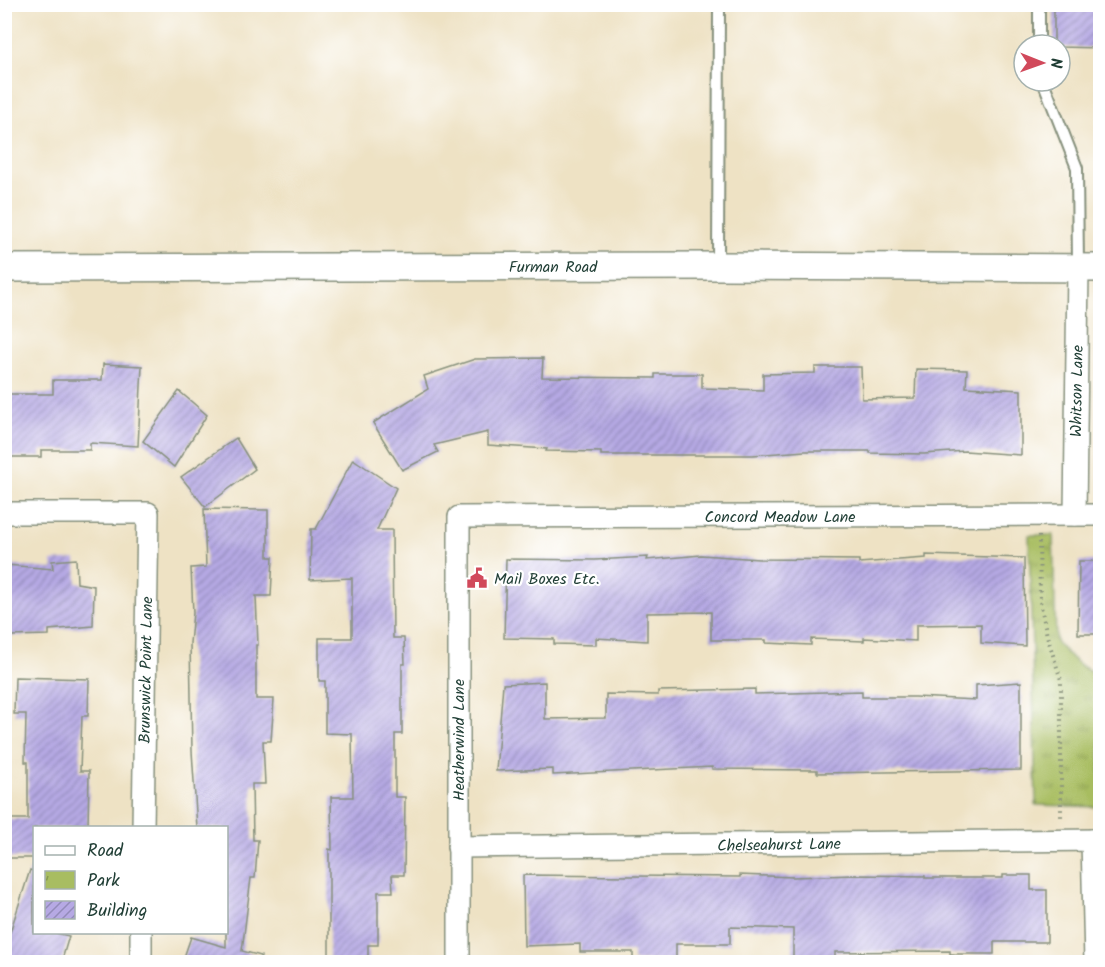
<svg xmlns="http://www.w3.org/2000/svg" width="1105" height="967" viewBox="0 0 1105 967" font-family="Kalam,sans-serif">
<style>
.park{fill:url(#park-tufts);stroke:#647d4a;stroke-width:1.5}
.building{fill:url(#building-hatch)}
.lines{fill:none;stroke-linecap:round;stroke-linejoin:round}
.service-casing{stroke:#86907c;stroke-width:14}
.minor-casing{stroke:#86907c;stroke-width:24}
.tertiary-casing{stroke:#86907c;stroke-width:30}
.path{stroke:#86907c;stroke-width:4;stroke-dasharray:1.5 4.5;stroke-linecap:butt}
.service{stroke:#fff;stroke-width:10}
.minor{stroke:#fff;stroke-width:21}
.tertiary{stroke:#fff;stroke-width:27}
.labels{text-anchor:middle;stroke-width:4.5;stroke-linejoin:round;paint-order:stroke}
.street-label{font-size:16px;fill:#1f3d34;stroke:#fff}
.poi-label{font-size:16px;fill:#1f3d34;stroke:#fff;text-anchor:start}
</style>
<defs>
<pattern id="park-tufts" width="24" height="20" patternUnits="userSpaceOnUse" patternTransform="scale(1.5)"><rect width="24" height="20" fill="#a8bd61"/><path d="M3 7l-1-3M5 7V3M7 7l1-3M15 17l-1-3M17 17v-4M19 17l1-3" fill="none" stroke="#889b51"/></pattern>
<pattern id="building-hatch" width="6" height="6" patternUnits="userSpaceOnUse" patternTransform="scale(1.5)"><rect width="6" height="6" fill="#b6a9e4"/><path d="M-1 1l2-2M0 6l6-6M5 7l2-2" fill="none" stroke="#938bba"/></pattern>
</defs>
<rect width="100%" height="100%" fill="#fff"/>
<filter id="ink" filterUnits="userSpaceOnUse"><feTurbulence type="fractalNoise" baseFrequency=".0167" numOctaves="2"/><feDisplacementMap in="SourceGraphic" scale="12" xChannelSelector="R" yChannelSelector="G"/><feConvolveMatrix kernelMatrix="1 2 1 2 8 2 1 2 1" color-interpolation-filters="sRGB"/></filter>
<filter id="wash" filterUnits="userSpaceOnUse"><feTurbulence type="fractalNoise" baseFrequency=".008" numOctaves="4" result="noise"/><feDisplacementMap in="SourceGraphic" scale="24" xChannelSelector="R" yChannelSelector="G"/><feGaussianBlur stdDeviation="1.35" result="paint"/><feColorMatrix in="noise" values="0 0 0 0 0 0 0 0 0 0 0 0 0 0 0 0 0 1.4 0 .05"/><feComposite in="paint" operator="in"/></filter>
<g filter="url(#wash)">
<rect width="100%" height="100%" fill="#eee2c4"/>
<!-- park -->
<path class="park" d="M1029,535H1053L1056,642C1067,654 1083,672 1100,673V807L1036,805Z"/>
<g id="blocks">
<!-- building -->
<g class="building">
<polygon points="1054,4 1101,4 1101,48 1060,47 1060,45 1054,45"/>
<polygon points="543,358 542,377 655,378 655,374 702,374 702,388 763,390 763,374 815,373 815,367 861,367 862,399 915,398 916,369 967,370 966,387 1021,390 1021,455 965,451 924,454 870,453 870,451 805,451 753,455 601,455 601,452 546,451 547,449 488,445 488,432 434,445 438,452 402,470 373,423 428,389 424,376 475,359"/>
<polygon points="103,364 142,366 138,446 90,443 90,450 41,450 41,457 5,457 5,394 53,394 53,380 102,380"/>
<polygon points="179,391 207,415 174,467 143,441"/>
<polygon points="236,438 255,469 205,507 181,477"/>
<polygon points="353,459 396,488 377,530 392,530 393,638 404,638 405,664 402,664 402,734 395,734 395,797 405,797 404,875 392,875 393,892 378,892 378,945 368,945 368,963 329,963 329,849 332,850 331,797 353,797 352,734 325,733 325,681 319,681 319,638 352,638 352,578 310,580 311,529 316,529"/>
<polygon points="204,509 268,510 268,557 273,557 271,596 256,596 258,645 256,645 256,699 274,699 271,741 263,741 265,784 252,784 253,840 258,840 255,878 251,878 242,951 261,956 260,963 182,963 191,937 226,947 226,828 197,828 192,751 190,643 193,613 191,568 206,567"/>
<polygon points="701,555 759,559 859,560 859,563 926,558 926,555 1024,558 1025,646 981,643 981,624 916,625 916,641 864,638 864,641 811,639 811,645 766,643 766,640 711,640 711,612 647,613 647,641 596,638 596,645 554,644 554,639 504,638 506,559 595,560 648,557 647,560"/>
<polygon points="76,559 77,583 94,586 93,626 49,630 49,635 10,636 6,565 53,569 52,561"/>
<polygon points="1079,561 1101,561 1101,634 1078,634"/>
<polygon points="15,677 89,679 88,716 82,716 80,771 89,771 88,828 34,828 34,858 8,858 8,819 28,819 28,762 25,762 26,714 14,714"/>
<polygon points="545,682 545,719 606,718 606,694 658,695 658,691 755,689 755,694 862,691 862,697 915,697 976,700 976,685 1021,682 1021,770 817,773 817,770 712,769 712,767 553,775 553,769 496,771 503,684"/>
<polygon points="30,870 34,871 34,933 56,933 69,936 61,963 20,963 4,958 4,951"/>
<polygon points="523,875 740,877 740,875 793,877 854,875 925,876 925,878 1003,878 1003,875 1031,875 1031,890 1047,890 1047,942 994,942 994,954 950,954 950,951 835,952 835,963 793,962 793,929 730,927 730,944 676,944 676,961 633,961 633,952 580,952 580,944 524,946"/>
</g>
</g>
</g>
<g filter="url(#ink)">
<use href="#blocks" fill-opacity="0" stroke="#86907c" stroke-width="1.5"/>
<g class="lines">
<!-- service casing -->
<g class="service-casing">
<g id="service">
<polyline points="1039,4 1039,45"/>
<polyline points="1043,81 1077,168 1078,267"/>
<polyline points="718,265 719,4"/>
</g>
</g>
<!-- minor casing -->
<g class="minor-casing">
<g id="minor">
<polyline points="4,513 148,513 143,828"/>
<polyline points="1075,515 1078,267"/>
<polyline points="1092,840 1095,962"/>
<polyline points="458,847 1100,840"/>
<polyline points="141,962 141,932"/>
<polyline points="459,962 459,517 1100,515"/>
</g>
</g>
<!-- tertiary casing -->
<g class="tertiary-casing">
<polyline id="tertiary" points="4,268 718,266 1100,268"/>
</g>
<!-- path -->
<polyline class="path" points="1039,536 1040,601 1047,636 1061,680 1061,817"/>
<!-- service -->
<use href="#service" class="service"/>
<!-- minor -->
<use href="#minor" class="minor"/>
<!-- tertiary -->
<use href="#tertiary" class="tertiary"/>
</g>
</g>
<!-- icons -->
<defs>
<g id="civic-bare" transform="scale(1.62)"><path d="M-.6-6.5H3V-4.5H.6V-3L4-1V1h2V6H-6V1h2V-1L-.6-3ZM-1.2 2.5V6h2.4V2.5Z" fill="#d1495b" stroke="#fff" stroke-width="2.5" paint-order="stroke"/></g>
</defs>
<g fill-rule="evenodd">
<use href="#civic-bare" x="477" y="578"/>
</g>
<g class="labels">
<!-- street labels -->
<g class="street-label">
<text x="553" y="272">Furman Road</text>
<text transform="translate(1076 391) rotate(-89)" y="6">Whitson Lane</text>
<text x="780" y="522">Concord Meadow Lane</text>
<text transform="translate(145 670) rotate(-89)" y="6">Brunswick Point Lane</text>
<text transform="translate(458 740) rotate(-90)" y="6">Heatherwind Lane</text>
<text transform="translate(779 844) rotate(-1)" y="6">Chelseahurst Lane</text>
</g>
<!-- poi labels -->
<g class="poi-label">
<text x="494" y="584">Mail Boxes Etc.</text>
</g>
</g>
<!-- margin -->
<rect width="1105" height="967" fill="none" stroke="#fff" stroke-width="24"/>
<!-- legend -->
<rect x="33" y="826" width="195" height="108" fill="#ffffff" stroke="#a5b1ae" stroke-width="1.5"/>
<rect x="45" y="846" width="30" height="9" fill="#ffffff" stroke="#a5b1ae" stroke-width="1.5"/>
<text x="87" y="856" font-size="18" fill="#1f3d34">Road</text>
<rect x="45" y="871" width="30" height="18" fill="url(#park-tufts)" stroke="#a5b1ae" stroke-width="1.5"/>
<text x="87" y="886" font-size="18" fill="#1f3d34">Park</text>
<rect x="45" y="901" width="30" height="18" fill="url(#building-hatch)" stroke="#a5b1ae" stroke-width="1.5"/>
<text x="87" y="916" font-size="18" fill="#1f3d34">Building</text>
<!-- north arrow -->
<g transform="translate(1042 63) rotate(91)"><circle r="28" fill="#ffffff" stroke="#a5b1ae" stroke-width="1.5"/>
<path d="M0-4.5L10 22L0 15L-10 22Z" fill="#d1495b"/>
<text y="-9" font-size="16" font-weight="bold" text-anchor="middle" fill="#1f3d34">N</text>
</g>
</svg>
